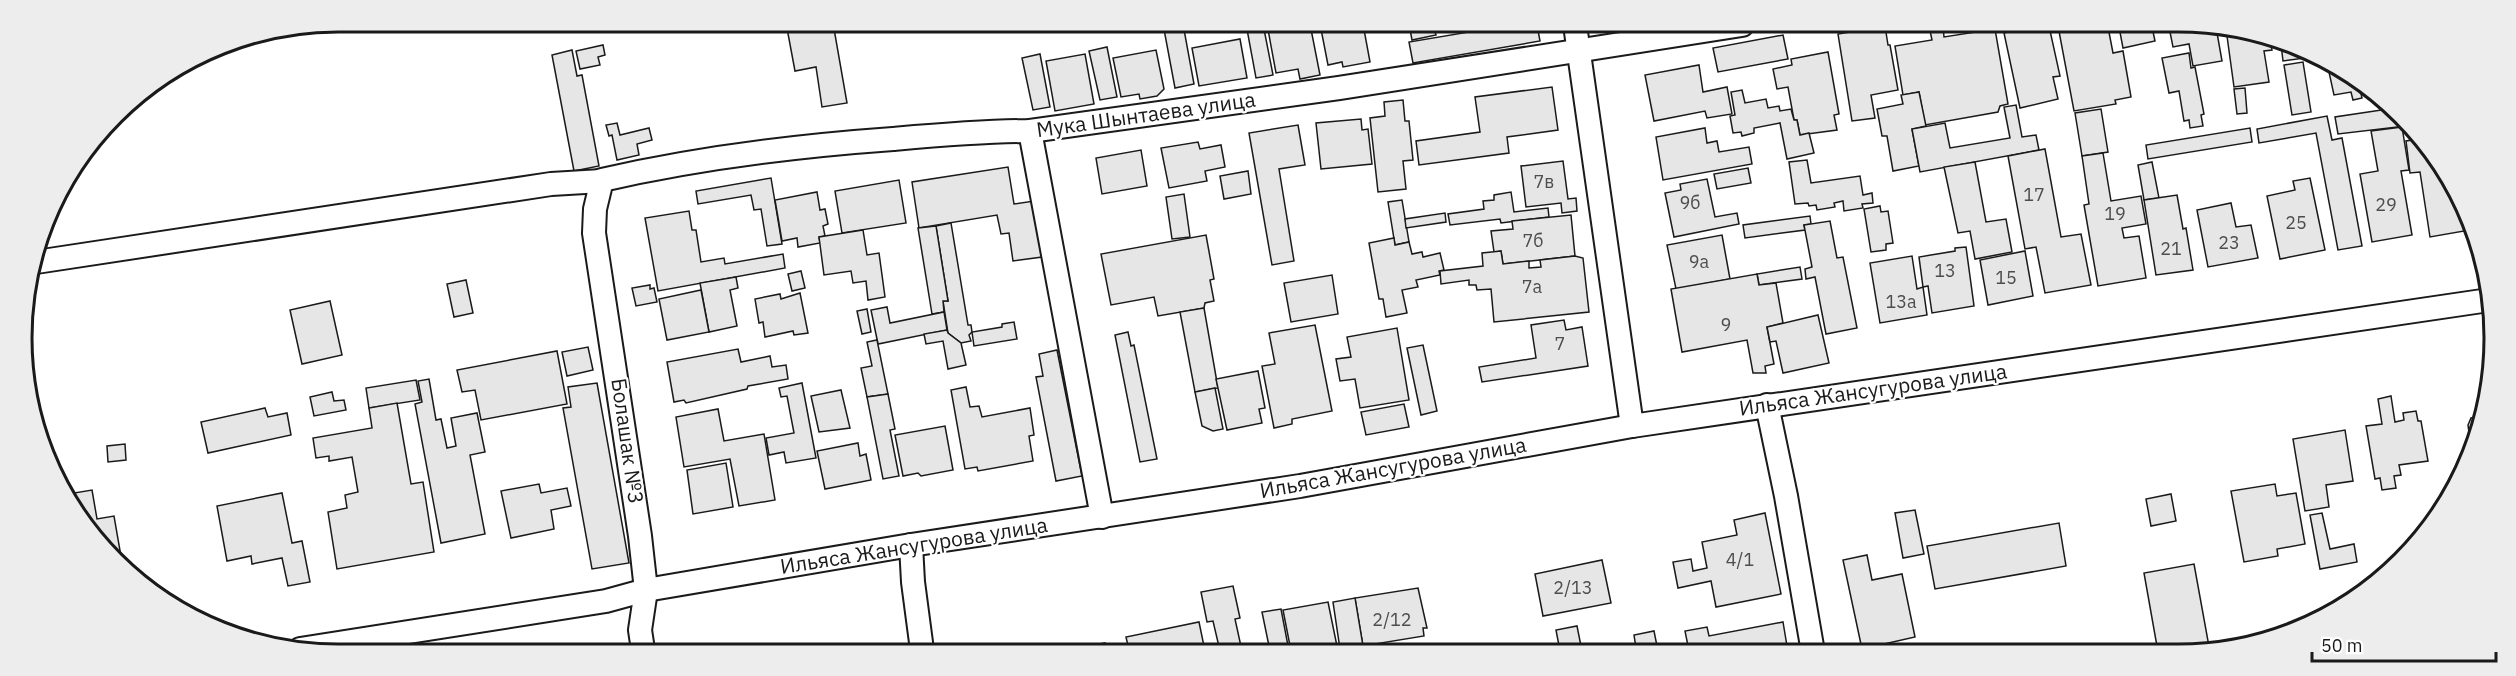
<svg xmlns="http://www.w3.org/2000/svg" width="2516" height="676" viewBox="0 0 2516 676" font-family="'IBM Plex Sans',sans-serif">
<style>
.building{fill:#e6e6e6;stroke:#1a1a1a;stroke-width:1.5}
.lines{fill:none;stroke-linecap:round;stroke-linejoin:round}
.street-casing{stroke:#1a1a1a;stroke-width:26}
.street{stroke:#fff;stroke-width:22}
.labels{text-anchor:middle;stroke-width:4.5;stroke-linejoin:round;paint-order:stroke}
.number-label{font-size:18px;fill:#4d4d4d}
.street-label{font-size:21px;fill:#1a1a1a;stroke:#fff}
.rim{fill:none;stroke:#1a1a1a;stroke-width:3}
</style>
<rect width="100%" height="100%" fill="#fff"/>
<!-- building -->
<g class="building">
<polygon points="786,23 833,23 847,103 822,107 816,67 795,71"/>
<polygon points="1163,24 1183,24 1194,84 1175,88"/>
<polygon points="1246,24 1263,24 1273,75 1256,78"/>
<polygon points="1267,24 1310,24 1320,75 1300,79 1298,69 1276,73"/>
<polygon points="1320,24 1363,24 1370,62 1343,67 1342,62 1328,65"/>
<polygon points="1409,24 1433,24 1436,35 1412,40"/>
<polygon points="1492,25 1537,25 1540,41 1413,63 1409,42 1493,28"/>
<polygon points="1885,26 1888,45 1890,45 1898,90 1871,95 1875,118 1852,121 1838,34"/>
<polygon points="1929,26 1943,26 1944,37 1995,29 2008,104 2000,106 1998,112 1925,125 1919,92 1903,95 1895,46 1932,40"/>
<polygon points="2033,26 2049,26 2060,76 2053,77 2058,99 2020,108 2004,33"/>
<polygon points="2058,26 2108,27 2113,53 2123,51 2131,97 2115,100 2116,104 2074,111"/>
<polygon points="2119,27 2152,27 2155,41 2123,48"/>
<polygon points="2169,27 2216,27 2222,61 2193,66 2189,44 2173,47"/>
<polygon points="2253,33 2270,40 2272,50 2264,51 2269,82 2234,87 2227,36"/>
<polygon points="1783,35 1788,59 1718,72 1713,48"/>
<polygon points="1240,39 1247,78 1199,86 1192,48"/>
<polygon points="2281,44 2313,57 2283,61"/>
<polygon points="603,45 605,55 598,57 600,65 580,69 576,51"/>
<polygon points="1107,47 1117,97 1100,100 1089,51"/>
<polygon points="572,50 577,76 582,75 599,166 574,171 552,55"/>
<polygon points="1156,50 1164,89 1157,96 1140,99 1139,94 1121,97 1113,58"/>
<polygon points="1828,52 1839,114 1834,115 1837,130 1800,135 1797,120 1794,120 1788,87 1777,89 1773,69 1792,65 1791,59"/>
<polygon points="2189,53 2191,68 2195,67 2204,114 2201,115 2203,126 2190,128 2189,120 2184,121 2179,91 2169,93 2162,58"/>
<polygon points="1040,54 1050,107 1033,110 1022,58"/>
<polygon points="1085,54 1094,104 1055,111 1046,61"/>
<polygon points="2303,62 2311,112 2292,115 2284,65"/>
<polygon points="2327,63 2354,74 2367,87 2360,89 2362,98 2353,100 2351,92 2334,95"/>
<polygon points="1699,65 1703,92 1727,87 1732,114 1707,118 1705,111 1654,121 1645,75"/>
<polygon points="1552,87 1558,130 1507,137 1509,153 1419,165 1416,141 1480,132 1475,97"/>
<polygon points="2245,88 2247,113 2237,114 2234,89"/>
<polygon points="1742,90 1745,103 1766,99 1768,108 1779,106 1780,111 1791,109 1794,120 1797,120 1800,135 1809,133 1814,153 1787,159 1780,123 1754,128 1754,133 1742,136 1741,132 1733,133 1730,116 1735,115 1731,92"/>
<polygon points="1919,92 1926,126 1912,129 1919,166 1893,171 1887,136 1882,136 1877,109 1903,104 1901,95"/>
<polygon points="1403,100 1405,121 1409,121 1413,160 1403,161 1406,189 1378,192 1370,118 1385,116 1384,102"/>
<polygon points="2016,105 2022,137 2036,135 2039,150 1920,172 1912,129 1945,123 1950,148 2010,138 2004,107"/>
<polygon points="2101,109 2108,152 2082,156 2075,113"/>
<polygon points="2388,109 2406,126 2338,134 2335,117"/>
<polygon points="2327,116 2332,140 2342,138 2362,246 2338,250 2316,133 2259,143 2257,129"/>
<polygon points="1361,119 1362,130 1368,129 1372,164 1321,169 1316,123"/>
<polygon points="617,123 620,135 649,128 652,140 637,144 639,155 617,160 612,135 609,136 606,125"/>
<polygon points="1298,125 1305,165 1279,169 1294,261 1272,265 1249,133"/>
<polygon points="2402,127 2409,170 2401,171 2412,235 2372,242 2360,174 2378,171 2371,131"/>
<polygon points="1705,128 1707,143 1717,141 1719,152 1749,147 1752,164 1663,180 1656,137"/>
<polygon points="2250,128 2252,142 2148,159 2146,145"/>
<polygon points="2419,139 2441,162 2470,230 2430,237 2420,172 2410,173 2406,141"/>
<polygon points="1198,142 1200,149 1221,145 1225,167 1205,171 1207,181 1169,188 1161,148"/>
<polygon points="2045,149 2061,237 2081,234 2091,285 2045,293 2036,247 2025,249 2008,156"/>
<polygon points="1141,150 1147,186 1102,194 1096,158"/>
<polygon points="2103,153 2111,201 2141,196 2146,224 2122,228 2124,238 2139,236 2146,278 2098,286 2084,205 2089,204 2082,156"/>
<polygon points="1807,160 1811,183 1860,176 1863,195 1872,193 1873,203 1862,204 1863,208 1844,211 1843,201 1834,203 1835,207 1817,210 1816,205 1809,206 1808,203 1795,204 1789,162"/>
<polygon points="1563,161 1568,199 1576,198 1577,211 1562,213 1561,203 1526,207 1521,166"/>
<polygon points="1975,162 1986,222 2006,219 2012,252 1975,259 1970,231 1958,233 1944,167"/>
<polygon points="2152,162 2159,198 2144,200 2138,165"/>
<polygon points="1008,167 1014,204 1034,201 1042,257 1013,261 1009,233 1001,234 997,215 919,228 912,182"/>
<polygon points="1748,168 1751,183 1717,189 1714,174"/>
<polygon points="1248,171 1251,194 1224,199 1220,176"/>
<polygon points="771,178 782,244 767,246 761,209 754,210 751,195 698,204 696,191"/>
<polygon points="2310,178 2325,250 2280,259 2267,196 2295,190 2293,181"/>
<polygon points="1707,179 1715,217 1737,213 1739,224 1674,237 1665,193 1681,190 1680,184"/>
<polygon points="899,180 906,223 842,233 835,191"/>
<polygon points="817,192 820,210 825,209 828,224 823,226 825,236 819,237 820,243 798,247 797,238 782,241 775,200"/>
<polygon points="1511,192 1514,212 1548,208 1549,217 1501,223 1500,219 1450,225 1448,214 1484,209 1483,201 1494,200 1494,195"/>
<polygon points="1184,194 1190,237 1172,239 1166,197"/>
<polygon points="2177,195 2183,229 2186,228 2193,270 2156,275 2144,200"/>
<polygon points="1402,200 1409,242 1395,245 1388,202"/>
<polygon points="2231,203 2236,227 2251,225 2258,258 2208,267 2197,210"/>
<polygon points="1880,206 1881,212 1888,211 1893,243 1886,244 1886,250 1871,252 1864,209"/>
<polygon points="689,211 692,230 696,230 701,262 724,258 725,264 783,254 785,268 658,291 645,218"/>
<polygon points="1445,213 1446,222 1406,228 1405,219"/>
<polygon points="1571,215 1575,256 1503,264 1501,251 1494,252 1491,231 1513,229 1512,221"/>
<polygon points="1810,216 1811,224 1804,225 1805,230 1745,238 1743,225"/>
<polygon points="1830,221 1837,258 1843,257 1857,328 1826,334 1815,277 1806,279 1805,269 1812,267 1804,225"/>
<polygon points="951,223 968,325 971,325 972,332 969,335 971,341 961,343 948,333 943,301 948,301 936,226"/>
<polygon points="936,226 948,301 943,301 944,312 932,314 918,228"/>
<polygon points="863,230 867,255 879,253 885,297 868,300 866,281 853,283 851,271 824,275 819,237"/>
<polygon points="1206,235 1214,279 1210,280 1214,301 1205,303 1204,308 1158,316 1154,297 1111,305 1101,254"/>
<polygon points="1722,235 1730,279 1676,289 1667,245"/>
<polygon points="1394,238 1395,245 1409,242 1412,254 1422,252 1423,257 1440,253 1444,270 1439,271 1440,275 1416,280 1418,287 1402,290 1407,313 1386,317 1383,299 1379,299 1369,243"/>
<polygon points="1966,247 1974,306 1932,313 1928,286 1923,287 1919,257 1955,251 1955,248"/>
<polygon points="1501,251 1503,264 1529,261 1529,268 1541,267 1540,260 1575,256 1583,258 1589,312 1494,322 1491,289 1477,290 1476,285 1469,285 1469,280 1441,284 1440,271 1483,266 1482,253"/>
<polygon points="2025,251 2033,296 1988,305 1980,260"/>
<polygon points="1912,256 1917,289 1923,287 1927,315 1880,323 1870,263"/>
<polygon points="1800,267 1802,279 1759,285 1757,274"/>
<polygon points="801,271 805,288 792,291 788,274"/>
<polygon points="1757,274 1759,285 1776,283 1783,323 1767,327 1774,364 1765,366 1766,373 1753,373 1747,340 1682,352 1671,289"/>
<polygon points="1332,275 1338,314 1291,322 1284,283"/>
<polygon points="736,277 738,288 730,290 737,326 709,332 700,283"/>
<polygon points="466,280 473,313 454,317 447,284"/>
<polygon points="650,285 650,289 654,288 657,302 636,306 632,288"/>
<polygon points="701,290 709,332 667,340 659,299"/>
<polygon points="800,293 808,333 794,335 793,331 765,337 763,322 759,323 755,299 780,294 781,299"/>
<polygon points="330,301 342,355 302,364 290,310"/>
<polygon points="887,307 890,323 944,312 947,330 878,344 871,310"/>
<polygon points="1204,308 1218,388 1195,392 1180,312"/>
<polygon points="867,309 871,332 862,334 857,311"/>
<polygon points="1818,315 1829,363 1783,373 1776,341 1770,342 1767,327"/>
<polygon points="1564,320 1566,330 1582,327 1588,366 1482,382 1479,367 1536,358 1531,325"/>
<polygon points="1014,322 1017,339 974,346 972,332 1002,327 1002,324"/>
<polygon points="1315,325 1332,411 1292,419 1292,424 1274,428 1262,366 1275,364 1269,333"/>
<polygon points="1397,328 1409,400 1360,408 1355,379 1340,381 1336,359 1351,357 1347,337"/>
<polygon points="947,330 948,333 961,343 966,365 948,369 943,341 926,344 924,334"/>
<polygon points="1128,332 1131,346 1134,345 1157,459 1140,462 1115,335"/>
<polygon points="877,340 888,394 867,397 861,368 872,366 867,342"/>
<polygon points="1423,345 1437,411 1421,415 1407,348"/>
<polygon points="588,347 593,370 567,376 562,352"/>
<polygon points="738,349 741,362 770,356 772,367 786,365 788,379 748,386 747,389 686,403 684,400 674,402 667,362"/>
<polygon points="1057,350 1082,476 1056,481 1036,377 1043,376 1039,354"/>
<polygon points="557,351 567,404 481,420 475,390 462,392 457,370"/>
<polygon points="1258,371 1265,408 1259,409 1262,423 1227,430 1216,379"/>
<polygon points="429,379 436,420 441,419 447,448 456,446 451,418 477,413 485,452 470,455 485,534 441,543 415,404 422,402 418,381"/>
<polygon points="416,380 420,400 369,408 366,388"/>
<polygon points="597,383 629,563 592,569 563,408 571,407 568,387"/>
<polygon points="802,383 816,458 786,463 784,452 769,455 766,438 794,433 787,396 781,397 779,388"/>
<polygon points="966,387 970,407 979,406 982,417 1030,408 1034,435 1029,436 1033,461 978,471 977,467 965,469 951,390"/>
<polygon points="1215,388 1223,429 1213,431 1202,426 1195,392"/>
<polygon points="841,390 850,428 819,432 811,396"/>
<polygon points="332,392 334,401 344,400 346,410 314,416 310,397"/>
<polygon points="888,394 895,429 890,430 899,476 883,479 867,397"/>
<polygon points="2391,396 2395,422 2404,420 2403,413 2416,411 2418,421 2421,421 2428,461 2399,465 2401,475 2394,476 2396,488 2382,490 2380,478 2375,479 2366,426 2382,424 2378,399"/>
<polygon points="2489,397 2489,400 2471,447 2468,425 2471,418 2476,417 2479,410 2479,399"/>
<polygon points="397,403 411,484 423,482 434,552 337,569 328,512 347,508 345,495 358,492 352,457 329,461 329,456 316,458 313,438 372,428 369,408"/>
<polygon points="1404,404 1409,427 1366,435 1361,412"/>
<polygon points="265,408 268,417 287,413 291,435 208,453 201,422"/>
<polygon points="718,409 724,441 764,434 775,500 739,506 730,459 684,467 676,417"/>
<polygon points="945,426 953,470 921,476 918,473 903,476 895,435"/>
<polygon points="2345,430 2353,481 2326,485 2329,507 2305,511 2293,439"/>
<polygon points="858,443 860,456 866,454 871,480 825,489 817,451"/>
<polygon points="125,444 126,460 108,462 107,446"/>
<polygon points="726,463 733,507 693,514 687,470"/>
<polygon points="539,484 541,493 567,488 571,506 551,510 554,529 511,538 501,491"/>
<polygon points="2275,484 2277,496 2296,493 2305,544 2277,549 2278,556 2244,562 2231,491"/>
<polygon points="92,490 97,519 114,516 122,562 86,531 68,494"/>
<polygon points="282,493 292,543 302,541 310,582 288,586 282,558 252,564 251,556 227,561 217,506"/>
<polygon points="2171,494 2176,521 2151,526 2146,499"/>
<polygon points="1915,510 1924,554 1903,558 1895,513"/>
<polygon points="1765,513 1781,594 1716,607 1711,581 1678,588 1673,562 1691,559 1693,571 1707,568 1702,542 1737,535 1734,520"/>
<polygon points="2322,513 2330,549 2354,544 2357,562 2320,569 2310,515"/>
<polygon points="2059,523 2066,566 1935,589 1927,546"/>
<polygon points="1867,555 1872,580 1902,574 1915,637 1862,649 1843,560"/>
<polygon points="1602,560 1611,603 1543,616 1535,574"/>
<polygon points="2194,564 2210,652 2158,652 2144,573"/>
<polygon points="1233,586 1240,618 1235,619 1242,651 1220,651 1213,621 1207,622 1201,592"/>
<polygon points="1418,588 1427,628 1423,628 1424,636 1363,646 1355,598"/>
<polygon points="1355,598 1363,646 1340,649 1333,602"/>
<polygon points="1328,602 1338,651 1291,651 1283,610"/>
<polygon points="1281,609 1289,651 1270,651 1262,612"/>
<polygon points="1199,622 1205,651 1129,650 1126,637"/>
<polygon points="1783,622 1788,652 1689,651 1685,631 1707,627 1709,636"/>
<polygon points="1577,626 1582,651 1560,651 1556,630"/>
<polygon points="1654,631 1658,651 1621,651 1636,648 1634,635"/>
<polygon points="1105,643 1106,650 1066,650"/>
</g>
<g class="lines">
<!-- street casing -->
<g class="street-casing">
<g id="street">
<polyline points="1575,25 1632,426"/>
<polyline points="1030,131 1102,517"/>
<polyline points="36,262 551,184 602,181"/>
<polyline points="1767,405 1786,496 1813,652"/>
<polyline points="911,545 913,582 922,650"/>
<polyline points="300,649 606,601 646,590 911,545 1300,486 1632,426 2489,300"/>
<path d="M643,650L640,630L646,590L640,536L594,233L595,209L602,180C698,158 795,146 893,139C939,135 984,131 1030,131L1339,88L1742,25"/>
</g>
</g>
<!-- street -->
<use href="#street" class="street"/>
</g>
<g class="labels">
<!-- number labels -->
<g class="number-label">
<text x="1544" y="188">7в</text>
<text x="2034" y="201">17</text>
<text x="1690" y="209">9б</text>
<text x="2386" y="211">29</text>
<text x="2115" y="220">19</text>
<text x="2296" y="229">25</text>
<text x="1533" y="247">7б</text>
<text x="2229" y="249">23</text>
<text x="2171" y="255">21</text>
<text x="1699" y="268">9а</text>
<text x="1945" y="277">13</text>
<text x="2006" y="284">15</text>
<text x="1532" y="293">7а</text>
<text x="1901" y="308">13а</text>
<text x="1726" y="331">9</text>
<text x="1560" y="350">7</text>
<text x="1740" y="566">4/1</text>
<text x="1573" y="594">2/13</text>
<text x="1392" y="626">2/12</text>
</g>
<!-- street labels -->
<g class="street-label">
<text transform="translate(1146 115) rotate(-8)" y="7">Мука Шынтаева улица</text>
<text transform="translate(1873 390) rotate(-8)" y="7">Ильяса Жансугурова улица</text>
<text transform="translate(627 441) rotate(82)" y="7">Болашак №3</text>
<text transform="translate(1393 468) rotate(-10)" y="7">Ильяса Жансугурова улица</text>
<text transform="translate(914 546) rotate(-9)" y="7">Ильяса Жансугурова улица</text>
</g>
</g>
<!-- crop -->
<path d="M0 0H2516V676H0ZM338 32H2178A306 306 0 0 1 2484 338V338A306 306 0 0 1 2178 644H338A306 306 0 0 1 32 338V338A306 306 0 0 1 338 32Z" fill="#ededed" fill-rule="evenodd"/>
<path class="rim" d="M338 32H2178A306 306 0 0 1 2484 338V338A306 306 0 0 1 2178 644H338A306 306 0 0 1 32 338V338A306 306 0 0 1 338 32Z"/>
<!-- scale -->
<path d="M2312 652v9h184v-9" fill="none" stroke="#1a1a1a" stroke-width="3"/>
<text x="2321" y="652" font-size="18" fill="#1a1a1a" stroke="#ffffff" stroke-width="4.5" paint-order="stroke">50 m</text>
</svg>
